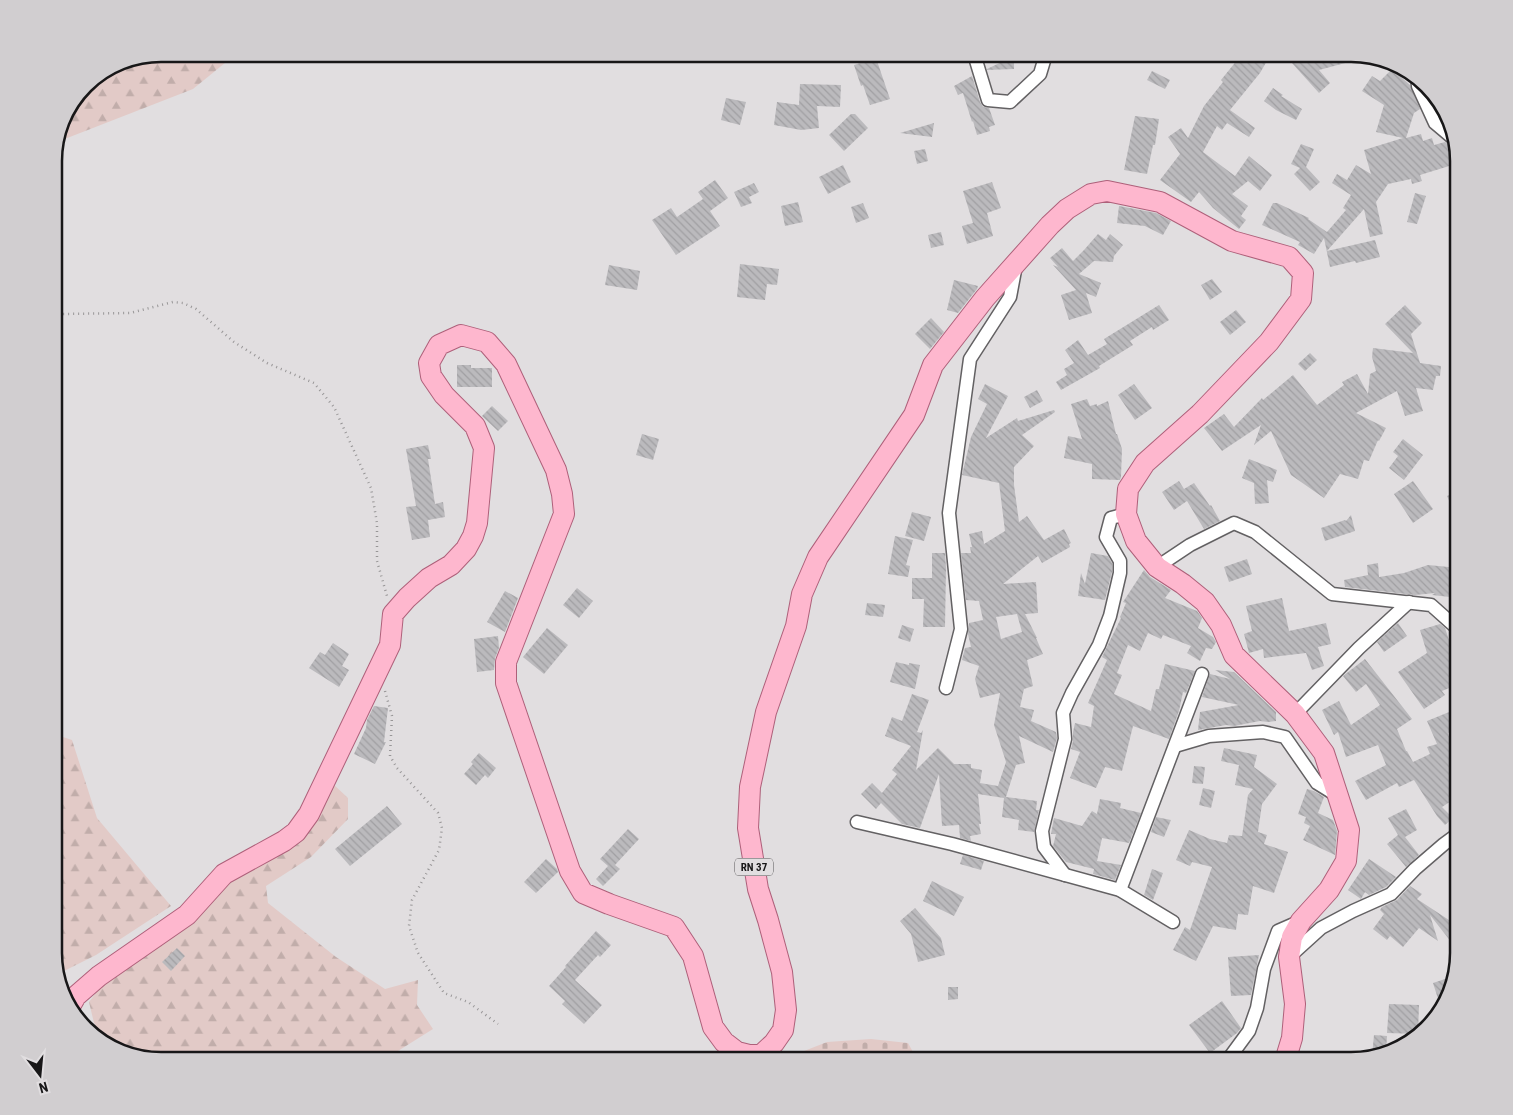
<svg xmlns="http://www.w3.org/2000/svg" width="1513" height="1115" viewBox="0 0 1513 1115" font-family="'Roboto Condensed',sans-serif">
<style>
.forest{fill:url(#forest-firs)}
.cemetery{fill:url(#cemetery-stones)}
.building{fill:url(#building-back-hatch);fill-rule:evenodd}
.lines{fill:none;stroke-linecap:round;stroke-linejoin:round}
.street-casing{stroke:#636163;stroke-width:15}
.primary-casing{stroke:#ae607a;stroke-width:22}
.path{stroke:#989697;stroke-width:2.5;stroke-dasharray:1 4;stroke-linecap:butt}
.street{stroke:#fff;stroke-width:12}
.primary{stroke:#feb7ce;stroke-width:20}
.labels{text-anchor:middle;stroke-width:5;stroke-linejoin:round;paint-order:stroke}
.shield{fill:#e1dee0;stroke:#545354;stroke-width:1}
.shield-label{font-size:11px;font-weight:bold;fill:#181718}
.rim{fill:none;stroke:#181718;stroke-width:2.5}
</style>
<defs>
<pattern id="forest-firs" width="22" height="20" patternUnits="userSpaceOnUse" patternTransform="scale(1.25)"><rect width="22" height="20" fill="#e2cac7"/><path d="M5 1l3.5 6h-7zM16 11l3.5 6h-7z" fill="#c1adaa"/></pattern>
<pattern id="cemetery-stones" width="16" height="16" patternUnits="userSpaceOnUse" patternTransform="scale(1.25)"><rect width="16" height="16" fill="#e2cac7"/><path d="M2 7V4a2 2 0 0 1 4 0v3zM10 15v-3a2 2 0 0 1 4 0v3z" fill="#c1adaa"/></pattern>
<pattern id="building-back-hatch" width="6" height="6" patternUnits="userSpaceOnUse" patternTransform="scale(1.25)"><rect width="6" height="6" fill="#bbbabd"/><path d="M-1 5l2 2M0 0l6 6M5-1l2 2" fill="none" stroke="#a09fa2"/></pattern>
</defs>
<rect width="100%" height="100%" fill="#e1dee0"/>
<!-- forest -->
<g class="forest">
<polygon points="162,54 236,54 193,89 57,142 65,114 90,81 121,62"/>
<polygon points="54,734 72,740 97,818 171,906 96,955 58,974 54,960"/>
<polygon points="332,783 348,798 348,819 311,857 266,886 268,903 336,957 385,989 418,980 417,1005 433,1029 382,1061 161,1061 107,1043 94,1023 89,1002 102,985 161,941 240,875"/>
</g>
<!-- cemetery -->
<polygon class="cemetery" points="871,1039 908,1043 918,1061 803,1061 799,1053 827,1042"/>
<!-- building -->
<g class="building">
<polygon points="1242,54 1271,54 1260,73 1230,110 1255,128 1249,137 1227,123 1222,130 1217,126 1203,152 1235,176 1249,156 1272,175 1260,191 1248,181 1232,194 1248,206 1241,216 1246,220 1239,229 1213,208 1199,192 1191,202 1160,180 1180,154 1168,137 1181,128 1188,138 1204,106 1223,82 1221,80"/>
<polygon points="1299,54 1352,54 1364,58 1319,70 1330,83 1319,93 1291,62"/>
<polygon points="1014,56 1014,69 987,70 987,69"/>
<polygon points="876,58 890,99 870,105 863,85 861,86 854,65"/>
<polygon points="1392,69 1410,85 1420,109 1414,113 1406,138 1421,134 1423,141 1432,138 1434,145 1445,142 1452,147 1456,147 1459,163 1420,175 1422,181 1412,184 1411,179 1388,184 1376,202 1383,234 1370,237 1364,209 1327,251 1375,240 1380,257 1356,263 1355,261 1330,267 1324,238 1314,254 1298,245 1300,242 1262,225 1273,203 1277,203 1309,218 1308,219 1327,232 1346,210 1343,208 1351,195 1332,183 1337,174 1347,180 1356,165 1371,174 1364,150 1403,138 1376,132 1384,105 1362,91 1372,76 1380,81"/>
<polygon points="1152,71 1170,80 1165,89 1147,80"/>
<polygon points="972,76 980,102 983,107 989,108 995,125 989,127 990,131 977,135 973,121 972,122 963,93 958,95 954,86"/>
<polygon points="800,84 841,85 840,107 817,106 819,128 801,130 774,125 777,102 799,105"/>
<polygon points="1273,88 1283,95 1281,96 1302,109 1296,120 1276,110 1264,101"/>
<polygon points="726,98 746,102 740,125 721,120"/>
<polygon points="851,114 855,114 868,128 844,151 829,135"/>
<polygon points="1135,116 1159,119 1155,145 1153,145 1147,174 1124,170"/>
<polygon points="934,123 932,137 900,133"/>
<polygon points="1301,144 1314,149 1306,167 1320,182 1310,191 1294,174 1300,168 1291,164"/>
<polygon points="925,149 928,161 917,164 914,151"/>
<polygon points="843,165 851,182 828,194 819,177"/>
<polygon points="715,180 728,198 710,211 720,226 676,255 652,220 671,208 677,217 703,199 698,192"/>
<polygon points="992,182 1001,208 987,213 993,236 967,244 962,226 973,223 963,191"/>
<polygon points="754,183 759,192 749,197 752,203 741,207 734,192"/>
<polygon points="1415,193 1426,196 1417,224 1407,222"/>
<polygon points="798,202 803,222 785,226 781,206"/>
<polygon points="863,203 869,218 856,223 851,207"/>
<polygon points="1119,206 1156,213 1171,221 1163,235 1145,226 1117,223"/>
<polygon points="941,232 944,245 931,248 928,235"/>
<polygon points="1098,234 1106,240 1110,234 1123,245 1114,256 1113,262 1094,261 1079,274 1101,283 1096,297 1086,293 1092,313 1069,320 1061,295 1076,290 1053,265 1058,267 1050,258 1062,248 1073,261 1084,250"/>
<polygon points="740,264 779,269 777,285 767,284 765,300 737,297"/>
<polygon points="609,265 640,271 637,290 605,285"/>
<polygon points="1212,279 1222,292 1210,300 1201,285"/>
<polygon points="954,280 978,286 977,289 958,313 947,310"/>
<polygon points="1159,305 1169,320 1153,330 1152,327 1130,341 1133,345 1099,366 1100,368 1061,390 1056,382 1067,375 1064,369 1074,363 1065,350 1078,340 1088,355 1107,344 1104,339"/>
<polygon points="1405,305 1422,323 1411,334 1420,363 1441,366 1440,376 1436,376 1433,390 1416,388 1423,411 1405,416 1397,391 1356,413 1386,428 1379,441 1378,440 1369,461 1364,460 1358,479 1340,474 1324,498 1291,475 1271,431 1254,445 1261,425 1222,451 1204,428 1224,414 1234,427 1262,398 1263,400 1293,375 1317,405 1344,385 1342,382 1357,374 1368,394 1370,374 1376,371 1372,357 1373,348 1413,353 1385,324"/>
<polygon points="1236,310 1246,322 1230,335 1220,322"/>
<polygon points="931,318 944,332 930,349 915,334"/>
<polygon points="1310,353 1317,360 1305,371 1298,364"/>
<polygon points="457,365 471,365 471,368 492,368 492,387 457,387"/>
<path d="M985,384L1008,396L986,438L1017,418L1018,421L1054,410L1055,412L1022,435L1034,446L1014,467V485L1019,522L1027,516L1044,540L1064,529L1071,543L1069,544L1070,547L1042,563L1038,556L1003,584L1036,582L1038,613L1025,614L1037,638H1036L1043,654L1027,660L1033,686L1024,689L1020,707L1034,710L1031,721L1056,732L1057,738L1053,752L1019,736L1025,763L1016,765L1006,797L1037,801L1036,810H1039L1034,832L1018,830L1019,820L1002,817L1004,798L978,794L981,824H979L981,834L970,836L971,841L960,838L959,825L942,826L939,774L920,828L902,824L881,803L876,809L861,794L872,783L882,793L897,774L892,770L911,746L885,736L892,717L902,721L912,694L929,700L917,732L921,733L923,730L916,770L938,748L954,764H971V768L982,770L980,783L998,786L1006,762L994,725L1000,693L980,698L975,679L979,666L962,660L965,648L971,647L968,634L969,623L983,620L979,601L966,600L961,553H971L970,547H972L969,534L982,531L984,544L1005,531L999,483L962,475L971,437L987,404L978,399ZM1017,614L1022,632L1001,639L996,617Z"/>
<polygon points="1134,384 1152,408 1135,420 1118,395"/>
<polygon points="1037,390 1043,401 1030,408 1024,397"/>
<polygon points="1087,399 1090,406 1097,404 1097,406 1108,401 1116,434 1117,434 1122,449 1121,477 1120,480 1092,479 1092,464 1064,458 1068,436 1082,439 1071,404"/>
<polygon points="492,406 508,421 498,431 482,416"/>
<polygon points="642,434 659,439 653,460 636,455"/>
<polygon points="1403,439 1423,455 1404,480 1389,468 1398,456 1393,452"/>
<polygon points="428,445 431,459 428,459 435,504 443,502 445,517 428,520 430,537 412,540 406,507 416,506 406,449"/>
<polygon points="1249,459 1277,470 1273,482 1267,480 1269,503 1255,504 1254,483 1242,478"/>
<polygon points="1179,481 1184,489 1194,483 1210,506 1211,505 1220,521 1204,529 1187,501 1174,510 1162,492"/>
<polygon points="1413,481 1433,509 1413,523 1394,494"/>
<polygon points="1459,491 1459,523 1447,496"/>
<polygon points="912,512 931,517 924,541 905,536"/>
<polygon points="1351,515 1355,531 1325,541 1321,528 1345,520 1346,521"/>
<polygon points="895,536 913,540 906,565 910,566 908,577 888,574"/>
<polygon points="932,553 945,553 946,568 945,627 923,627 924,599 912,599 912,578 932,578"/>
<polygon points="1091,553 1108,556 1112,563 1112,572 1105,600 1078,596 1081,573 1085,584"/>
<polygon points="1247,559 1252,574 1229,582 1224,567"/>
<polygon points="1378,563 1379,577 1404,573 1428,565 1459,568 1459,598 1432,595 1435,593 1415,595 1345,587 1344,580 1368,575 1367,565"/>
<polygon points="1144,570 1150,577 1171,590 1165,598 1197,611 1202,618 1198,628 1213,637 1216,642 1212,649 1206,648 1200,661 1187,653 1191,646 1163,635 1161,639 1148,633 1140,651 1128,645 1117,673 1122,675 1114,694 1151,711 1156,689 1159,689 1165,664 1195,671 1186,693 1183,692 1179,711 1169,739 1133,726 1122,771 1105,767 1096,788 1070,778 1080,752 1071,749 1073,741 1073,732 1075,723 1091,727 1094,706 1088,703 1107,660 1102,657 1121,618 1120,617 1126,603 1123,602"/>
<polygon points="577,588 593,601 579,618 563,605"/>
<polygon points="505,591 518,598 505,632 487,622"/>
<polygon points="1282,598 1289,631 1326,623 1331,644 1318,647 1324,666 1312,670 1306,653 1264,658 1263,649 1249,653 1244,634 1252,631 1246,606"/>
<polygon points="867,603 885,605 883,617 865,615"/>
<polygon points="1398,623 1407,636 1384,652 1377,642"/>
<polygon points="1440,624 1445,628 1450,643 1456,637 1459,638 1459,674 1455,676 1459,684 1442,691 1445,695 1424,709 1398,672 1427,653 1420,630"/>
<polygon points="902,625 914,629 910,642 898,638"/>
<polygon points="547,628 568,645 544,674 523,657"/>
<polygon points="498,636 499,648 495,658 494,670 477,672 474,639"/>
<polygon points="333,643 349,654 342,666 349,670 339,687 309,668 320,652 325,655"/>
<polygon points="1365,659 1412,719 1397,729 1406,751 1407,751 1413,762 1430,754 1427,747 1437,744 1427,721 1454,710 1459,723 1459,728 1448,733 1455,760 1459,757 1459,796 1442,807 1453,818 1445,825 1437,816 1414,780 1399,787 1397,783 1366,800 1355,781 1386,765 1378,745 1346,757 1338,732 1334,735 1322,710 1339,701 1351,725 1380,705 1366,684 1356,692 1343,676"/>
<polygon points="896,662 909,665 909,663 920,665 915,689 890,682"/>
<polygon points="1215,670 1234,672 1276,712 1276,721 1268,722 1260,721 1234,726 1226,725 1198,730 1200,712 1239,705 1202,697 1210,674 1230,679"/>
<polygon points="374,706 388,708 384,742 386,742 375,764 354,754 366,728 367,720"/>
<polygon points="1224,748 1257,755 1254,767 1277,784 1262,804 1258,832 1267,835 1264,844 1288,852 1274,893 1253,886 1248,915 1238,914 1236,930 1213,926 1196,961 1173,950 1185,927 1190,930 1212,867 1192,862 1190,866 1176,860 1189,830 1210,839 1227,843 1229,835 1242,836 1248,795 1253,789 1235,785 1239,765 1221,761"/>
<polygon points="479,753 496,768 488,778 485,775 476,785 464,774 473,764 471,762"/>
<polygon points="1194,766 1205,767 1203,784 1192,783"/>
<polygon points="1203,788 1215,791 1211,808 1199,805"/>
<polygon points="1307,789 1314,791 1324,797 1318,813 1333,820 1337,831 1335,855 1303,840 1310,826 1304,823 1306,817 1298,814"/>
<polygon points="1100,799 1121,803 1120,808 1141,813 1129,843 1102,838 1097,861 1121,865 1115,880 1093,874 1094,869 1066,862 1053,846 1056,834 1051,834 1054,818 1082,826 1092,811 1097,814"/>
<polygon points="387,806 402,824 350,866 335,849"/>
<polygon points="1406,809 1417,830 1405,837 1419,855 1406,867 1387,844 1398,835 1388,818"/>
<polygon points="1156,817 1171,820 1164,837 1151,832"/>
<polygon points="628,829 639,839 615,865 620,869 603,886 596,879 608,866 600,859"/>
<polygon points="963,855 984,861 981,870 960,864"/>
<polygon points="546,859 557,869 558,872 536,893 524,882"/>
<polygon points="1369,859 1396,877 1386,887 1369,895 1365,892 1361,899 1348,890"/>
<polygon points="1152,869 1163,873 1153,900 1144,895"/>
<polygon points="932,881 964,897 954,916 923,901"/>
<polygon points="1410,886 1422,894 1417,899 1452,922 1459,909 1459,952 1430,915 1438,941 1419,928 1403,947 1390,936 1387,940 1373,929 1384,914 1380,910 1382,907 1397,900"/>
<polygon points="915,908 941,938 945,955 918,962 911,934 900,921"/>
<polygon points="596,931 611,945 600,957 598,955 575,980 602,1005 584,1024 562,1004 565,1001 549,986 566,967 565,966"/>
<polygon points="177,948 185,956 171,971 162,962"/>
<polygon points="1259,955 1251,995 1231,996 1228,957"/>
<polygon points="1451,977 1441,1008 1433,983"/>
<polygon points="948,987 958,987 958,999 948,1000"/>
<polygon points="1222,1001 1241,1028 1237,1033 1210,1053 1189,1025"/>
<polygon points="1389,1004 1419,1005 1418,1034 1387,1033"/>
<polygon points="1374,1035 1387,1036 1386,1053 1372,1056"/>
</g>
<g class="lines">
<!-- street casing -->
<g class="street-casing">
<g id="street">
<polyline points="974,54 988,100 1010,102 1040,74 1046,54"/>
<polyline points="1417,76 1418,86 1435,123 1454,139"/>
<polyline points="1157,567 1190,545 1234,523 1255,532 1332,594 1431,605 1459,630"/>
<polyline points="946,688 961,629 949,513 970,359 1010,297 1016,265"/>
<polyline points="1295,714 1359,648 1409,602"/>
<polyline points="1175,746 1209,736 1263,732 1285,737 1317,783 1338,796"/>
<polyline points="857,822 952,844 1120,890 1173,922"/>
<polyline points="1065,875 1044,847 1042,831 1065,739 1063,713 1072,693 1099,645 1110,616 1120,573 1120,561 1106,537 1111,518 1126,514"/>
<polyline points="1120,890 1202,674"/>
<polyline points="1289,957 1321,928 1353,911 1391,894 1415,869 1444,844 1459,833"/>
<polyline points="1227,1061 1249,1031 1257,1008 1264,969 1278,931 1301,921"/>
</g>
</g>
<!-- primary casing -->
<g class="primary-casing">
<polyline id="primary" points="69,1008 76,996 99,976 187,915 224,874 284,841 296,832 309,814 390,645 393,614 407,598 429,578 451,565 466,549 473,536 477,523 484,448 475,426 444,395 431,376 429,363 439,345 461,335 487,342 506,364 556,470 562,494 564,514 506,662 506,683 570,871 583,893 609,904 674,927 693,956 713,1027 724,1042 737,1052 749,1055 761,1055 774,1043 783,1030 786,1010 782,972 768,920 758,889 748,828 750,787 766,712 796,626 802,594 818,557 914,415 933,365 985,298 1050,225 1067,209 1091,194 1107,191 1160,202 1232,241 1289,257 1303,273 1301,299 1269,342 1200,414 1145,463 1128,489 1126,514 1136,541 1157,567 1183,584 1205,602 1221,625 1234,655 1295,714 1324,753 1349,830 1346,861 1329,890 1301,921 1292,937 1289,957 1295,1004 1292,1038 1285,1061"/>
</g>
<!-- path -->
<g class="path">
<polyline points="54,318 63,314 130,313 173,302 183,303 196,309 234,342 267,363 314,383 334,407 371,488 377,523 377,561 387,596"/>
<polyline points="385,691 392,716 390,756 397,768 438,813 442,828 439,850 412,900 409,926 418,953 444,993 468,1002 498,1024"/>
</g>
<!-- street -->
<use href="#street" class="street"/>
<!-- primary -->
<use href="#primary" class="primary"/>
</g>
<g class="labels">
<!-- shield labels -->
<rect class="shield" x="735" y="858.5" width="38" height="17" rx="4"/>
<g class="shield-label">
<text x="754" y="871">RN 37</text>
</g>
</g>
<!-- crop -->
<path d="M0 0H1513V1115H0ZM161 62H1351A99 99 0 0 1 1450 161V953A99 99 0 0 1 1351 1052H161A99 99 0 0 1 62 953V161A99 99 0 0 1 161 62Z" fill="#d1ced0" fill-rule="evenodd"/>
<path class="rim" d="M161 62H1351A99 99 0 0 1 1450 161V953A99 99 0 0 1 1351 1052H161A99 99 0 0 1 62 953V161A99 99 0 0 1 161 62Z"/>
<!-- north arrow -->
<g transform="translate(40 1075) rotate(164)" stroke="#e1dee0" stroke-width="4" paint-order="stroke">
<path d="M0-4L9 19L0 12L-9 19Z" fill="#181718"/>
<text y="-8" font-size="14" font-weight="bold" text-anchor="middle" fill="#181718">N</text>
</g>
</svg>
